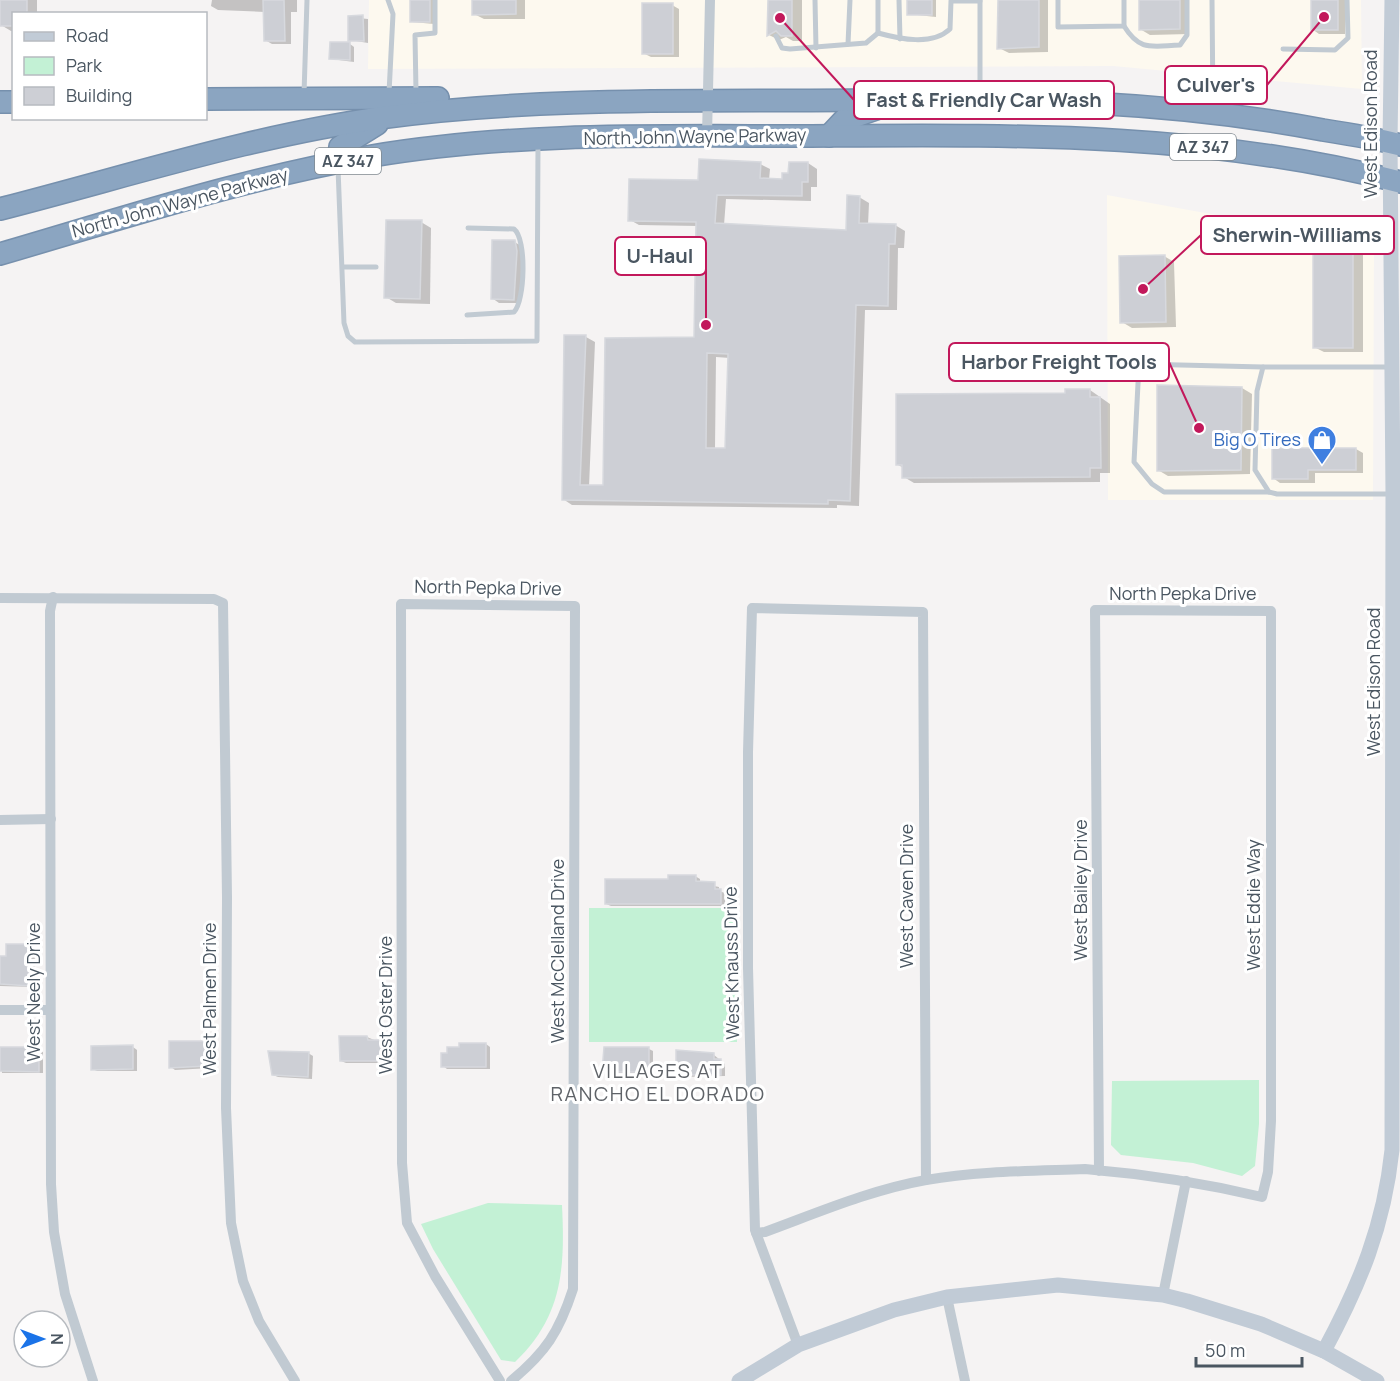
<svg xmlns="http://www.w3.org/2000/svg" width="1400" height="1381" viewBox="0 0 1400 1381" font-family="Manrope,sans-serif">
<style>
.commercial{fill:#fdf9ef}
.green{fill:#c3f1d5}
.shadow{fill:#0003;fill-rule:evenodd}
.building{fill:#cdcfd5;stroke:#d7d9de;stroke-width:1.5;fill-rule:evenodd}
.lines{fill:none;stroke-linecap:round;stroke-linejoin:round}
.highway-casing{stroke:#7690ad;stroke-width:24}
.lane{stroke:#c1cad2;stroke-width:5}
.street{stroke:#c1cad2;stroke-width:10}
.secondary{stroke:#c1cbd6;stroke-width:15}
.highway{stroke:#8ba5c1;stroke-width:21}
.labels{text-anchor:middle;stroke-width:6;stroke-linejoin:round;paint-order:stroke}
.shield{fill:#fff;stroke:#808990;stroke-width:1.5}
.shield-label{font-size:16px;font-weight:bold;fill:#4a5661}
.street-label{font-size:18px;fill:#4a5661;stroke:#fff}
.shop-label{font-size:18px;fill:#366cbe;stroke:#fff;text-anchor:end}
.neighbourhood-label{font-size:20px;letter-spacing:1.5px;fill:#5f6368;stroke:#fff}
.leader{fill:none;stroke:#c2185b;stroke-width:2}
.callout-dot{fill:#c2185b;stroke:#fff;stroke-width:2}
.callout{fill:#fff;stroke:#c2185b;stroke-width:2}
.callout-label{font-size:20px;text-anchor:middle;font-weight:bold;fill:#4a5661}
</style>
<rect width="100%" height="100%" fill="#f5f3f3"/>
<!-- commercial -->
<g class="commercial">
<polygon points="369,0 1361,0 1362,89 1113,66 368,69"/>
<polygon points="1107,195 1374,244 1373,500 1108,500"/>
</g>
<!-- green -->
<g class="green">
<rect x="589" y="908" width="148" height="134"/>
<polygon points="1259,1080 1259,1124 1255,1166 1242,1176 1193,1163 1121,1155 1111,1145 1112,1081"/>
<path d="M488,1203L562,1205C565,1268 563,1316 515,1362L501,1360L433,1249L421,1224Z"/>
</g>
<!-- shadow -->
<g class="shadow">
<polygon points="1,0 37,0 37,14 14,14 14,31 11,31 1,25"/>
<polygon points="212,0 297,0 297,12 291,12 291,44 272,44 265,40 265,12 218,10 211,6"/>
<polygon points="412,0 435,0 434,24 412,22"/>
<polygon points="474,0 525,0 525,19 484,19 474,14"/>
<polygon points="769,0 802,0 802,41 793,41 786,37 779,40 769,35"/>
<polygon points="908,0 936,0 936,17 908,14"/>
<polygon points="999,0 1048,0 1048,52 1009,53 999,48"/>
<polygon points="1140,0 1189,0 1189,34 1150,35 1140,29"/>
<polygon points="1312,0 1349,0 1349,8 1345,8 1345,34 1319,34 1312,29"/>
<polygon points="672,5 679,9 679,57 651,57 643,53"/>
<polygon points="349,17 368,19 368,43 350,40"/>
<polygon points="350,44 354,47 354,62 331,59"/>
<path d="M808,163L817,169V187H811V201L726,199L724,225L847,232L859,197L869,203L868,225H895L905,231L904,248H898L897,310H865L859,506L837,505V508L572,505L563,499L586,337L595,342L589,487H605L696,339L698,226L639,225L630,220L699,182L760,164L770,169L769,180H783ZM716,357L730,358L727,450L715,449Z"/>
<polygon points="421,222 431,228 430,304 396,303 386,297"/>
<polygon points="514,242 522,246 524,256 521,303 499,303 492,298"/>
<polygon points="1353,242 1363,248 1363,352 1324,352 1314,347"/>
<polygon points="1164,256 1174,262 1176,327 1132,328 1122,322"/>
<polygon points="1242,388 1252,394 1250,474 1168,476 1158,470"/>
<polygon points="1090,390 1110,404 1110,473 1100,473 1100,482 914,483 904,477 904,468 898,465 1067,395"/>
<polygon points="1356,449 1363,453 1363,473 1315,473 1315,483 1280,483 1273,478"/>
<polygon points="695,876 700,879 700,883 719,887 719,891 725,893 725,906 611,906 606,904"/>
<polygon points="30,945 35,948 34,987 0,986 0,958 7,958"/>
<polygon points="367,1037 384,1044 384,1049 390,1051 390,1063 346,1063 341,1061"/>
<polygon points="208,1043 213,1046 211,1068 175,1070 171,1067"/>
<polygon points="486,1044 490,1047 490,1069 447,1069 443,1066"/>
<polygon points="133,1047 137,1050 137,1071 97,1071 92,1069"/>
<polygon points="0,1049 38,1049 43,1052 43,1073 2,1073"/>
<polygon points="649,1049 653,1051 653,1073 608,1073 604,1071"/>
<polygon points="678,1052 714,1055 725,1064 725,1076 682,1077 678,1074"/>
<polygon points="308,1053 313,1056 312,1079 278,1077 273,1075"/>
</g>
<!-- building -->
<g class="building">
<polygon points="0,0 27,0 27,14 14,14 14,26 0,26"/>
<polygon points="263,0 284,0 285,41 264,41"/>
<rect x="410" y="0" width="20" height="22"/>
<polygon points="472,0 516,0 516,14 472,15"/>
<polygon points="768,0 792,0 792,36 781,36 776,31 767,36"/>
<rect x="907" y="0" width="25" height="15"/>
<polygon points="998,0 1039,0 1039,47 997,49"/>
<polygon points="1139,0 1180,0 1180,29 1139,30"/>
<rect x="1311" y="0" width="27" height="30"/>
<rect x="642" y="3" width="31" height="51"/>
<polygon points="363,15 364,41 348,41 348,16"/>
<polygon points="330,42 350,42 350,60 329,59"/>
<path d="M699,159L761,162L760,178L782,179V173H788L789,162H808V182H802V196L717,195L715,223L846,230L847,195L860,196L859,223L896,224L895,244H889L888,306L856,305L850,501L828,500V504L562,500L564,335H586L580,485H603L605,338L694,337L696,222L628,221L629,179L698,180ZM707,353L728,354L725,448H706Z"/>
<polygon points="386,220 422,220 420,299 384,298"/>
<polygon points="492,240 515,240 517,251 514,300 491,299"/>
<rect x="1313" y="241" width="40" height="107"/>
<polygon points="1165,255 1166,322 1120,323 1119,256"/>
<polygon points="1157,385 1242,387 1241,470 1157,471"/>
<polygon points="1065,389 1090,389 1090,397 1100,397 1101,468 1090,468 1090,477 902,478 902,465 896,465 896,394 1065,393"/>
<polygon points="1272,448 1356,448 1356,470 1308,470 1308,479 1272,479"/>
<polygon points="668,875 696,875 696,881 715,882 715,889 721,889 721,904 605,904 605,879 668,879"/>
<polygon points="6,944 31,944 30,986 0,984 0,956 6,956"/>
<polygon points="339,1036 367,1036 368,1040 380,1040 380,1047 386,1047 386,1061 340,1061"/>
<polygon points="169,1041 209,1041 207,1066 169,1068"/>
<polygon points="459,1043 486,1043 486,1067 441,1067 441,1053 447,1053 447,1047 459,1047"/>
<polygon points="133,1045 133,1069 91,1070 91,1046"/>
<polygon points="0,1047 39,1047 39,1072 0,1071"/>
<polygon points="604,1047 649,1047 649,1072 602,1072"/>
<polygon points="676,1050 714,1053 714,1059 721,1059 721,1075 676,1075"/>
<polygon points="268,1051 309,1052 308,1077 272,1075"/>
</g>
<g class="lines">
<!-- highway casing -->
<g class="highway-casing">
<g id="highway">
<polyline points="206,99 438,98"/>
<polyline points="0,102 14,102"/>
<polyline points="829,136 844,120 885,106"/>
<polyline points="338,162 340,147 377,124"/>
<path d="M0,209C129,176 255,135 387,117C548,96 709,102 870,100C1022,98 1173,101 1323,130C1349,134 1375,138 1400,145"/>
<path d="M0,254C123,218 245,178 372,156C514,132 662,136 805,136C1005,135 1205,131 1400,182"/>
</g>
</g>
<!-- lane -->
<g class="lane">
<polyline points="388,0 393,14 389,93"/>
<polyline points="815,0 816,48"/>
<polyline points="878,0 878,33"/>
<polyline points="899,0 900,39"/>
<polyline points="1058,0 1058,27 1124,26 1124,0"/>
<polyline points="1212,0 1213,109"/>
<path d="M1124,26C1140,52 1152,46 1180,45L1187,35V0"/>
<path d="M776,36L782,48L790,49L866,43L878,33C900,39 932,46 950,29L951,1H980"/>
<polyline points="848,44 850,0"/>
<polyline points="1283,49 1335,50 1348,38 1347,0"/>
<polyline points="416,92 415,35 435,33 435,0"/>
<polyline points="304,94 307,0"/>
<polyline points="980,96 980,0"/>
<polyline points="338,168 344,323 348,336 355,342 537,341 538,144"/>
<polyline points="343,267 376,267"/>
<path d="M467,315L514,312C525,301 527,239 514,229L468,228"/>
<polyline points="1263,367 1139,364 1134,462 1152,484 1164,492 1269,492"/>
<polyline points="1391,367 1263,367 1257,391 1255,470 1269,492 1277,494 1392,494"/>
</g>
<!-- street -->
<g class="street">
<polyline points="707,136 710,0"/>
<polyline points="53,597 50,611 51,1184 54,1232 65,1294 93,1381"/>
<polyline points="0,598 214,599 223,603 227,897 226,1108 231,1223 243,1281 259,1321 295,1381"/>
<polyline points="0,820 51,819"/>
<polyline points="0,1010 49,1010"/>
<path d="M756,1233L765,1232C817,1213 870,1190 926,1180C978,1171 1032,1171 1085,1169C1145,1174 1203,1183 1262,1197L1268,1172L1271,1121V611L1095,610L1099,1171"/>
<polyline points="1163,1295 1186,1181"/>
<polyline points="947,1297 965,1381"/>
<polyline points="798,1345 755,1230 748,968 748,752 752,608 923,612 926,1180"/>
<path d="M500,1381L435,1276L407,1223L402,1163L401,604L575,606L573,1289C559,1332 546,1352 511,1381"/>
</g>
<!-- secondary -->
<g class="secondary">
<path d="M1324,1351C1360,1284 1384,1226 1392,1150L1393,494L1390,142L1392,0"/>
<polyline points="739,1381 798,1345 894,1310 947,1297 1058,1285 1163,1295 1187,1301 1261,1324 1324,1351 1377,1381"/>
</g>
<!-- highway -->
<use href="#highway" class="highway"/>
</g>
<!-- icons -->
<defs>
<g id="shop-pin" transform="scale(1.5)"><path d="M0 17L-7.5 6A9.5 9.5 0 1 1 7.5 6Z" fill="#3f7fe0" stroke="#fff"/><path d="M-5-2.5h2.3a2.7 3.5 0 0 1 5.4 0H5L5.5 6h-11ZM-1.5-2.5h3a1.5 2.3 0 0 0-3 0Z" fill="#fff"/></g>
</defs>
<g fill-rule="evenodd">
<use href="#shop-pin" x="1322" y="440"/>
</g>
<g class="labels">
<!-- shield labels -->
<g class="shield">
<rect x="1170" y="134" width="66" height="26" rx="4.5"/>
<rect x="315" y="148" width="66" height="26" rx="4.5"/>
</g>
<g class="shield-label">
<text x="1203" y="153">AZ 347</text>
<text x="348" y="167">AZ 347</text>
</g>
<!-- street labels -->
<g class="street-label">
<text transform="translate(1371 124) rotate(-90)" y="6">West Edison Road</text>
<text transform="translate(695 137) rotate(-1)" y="6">North John Wayne Parkway</text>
<text transform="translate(180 203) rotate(-15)" y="6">North John Wayne Parkway</text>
<text transform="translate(488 588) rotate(1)" y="6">North Pepka Drive</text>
<text x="1183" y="600">North Pepka Drive</text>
<text transform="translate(1374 682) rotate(-90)" y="6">West Edison Road</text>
<text transform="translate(1081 890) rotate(-90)" y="6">West Bailey Drive</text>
<text transform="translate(907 896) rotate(-90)" y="6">West Caven Drive</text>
<text transform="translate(1254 905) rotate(-90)" y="6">West Eddie Way</text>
<text transform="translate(558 951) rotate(-90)" y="6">West McClelland Drive</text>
<text transform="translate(732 963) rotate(-91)" y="6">West Knauss Drive</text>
<text transform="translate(34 992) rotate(-90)" y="6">West Neely Drive</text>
<text transform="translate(210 999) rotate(-90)" y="6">West Palmen Drive</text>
<text transform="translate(386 1005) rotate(-90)" y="6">West Oster Drive</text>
</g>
<!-- shop labels -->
<g class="shop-label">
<text x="1301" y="446">Big O Tires</text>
</g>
<!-- neighbourhood labels -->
<g class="neighbourhood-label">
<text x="658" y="1078">VILLAGES AT<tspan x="658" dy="23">RANCHO EL DORADO</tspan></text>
</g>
</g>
<!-- callouts -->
<path class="leader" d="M1324 17L1267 85M780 18L854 100M1143 289L1201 235M706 325L706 256M1199 428L1169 362"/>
<g class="callout-dot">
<circle cx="1324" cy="17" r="6"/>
<circle cx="780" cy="18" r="6"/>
<circle cx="1143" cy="289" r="6"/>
<circle cx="706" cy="325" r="6"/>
<circle cx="1199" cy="428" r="6"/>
</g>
<g class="callout">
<rect x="1165" y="66" width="102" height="38" rx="6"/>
<rect x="854" y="81" width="260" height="38" rx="6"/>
<rect x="1201" y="216" width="193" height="38" rx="6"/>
<rect x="615" y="237" width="91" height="38" rx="6"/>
<rect x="949" y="343" width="220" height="38" rx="6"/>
</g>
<g class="callout-label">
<text x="1216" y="92">Culver's</text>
<text x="984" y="107">Fast &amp; Friendly Car Wash</text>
<text x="1297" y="242">Sherwin-Williams</text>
<text x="660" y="263">U-Haul</text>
<text x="1059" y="369">Harbor Freight Tools</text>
</g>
<!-- legend -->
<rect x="12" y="12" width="195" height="108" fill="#ffffff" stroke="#b7bbc0" stroke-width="1.5"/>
<rect x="24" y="32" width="30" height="9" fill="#c1cbd6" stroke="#b7bbc0" stroke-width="1.5"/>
<text x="66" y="42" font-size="18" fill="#4a5661">Road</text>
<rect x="24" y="57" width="30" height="18" fill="#c3f1d5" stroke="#b7bbc0" stroke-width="1.5"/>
<text x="66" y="72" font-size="18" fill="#4a5661">Park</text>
<rect x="24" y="87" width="30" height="18" fill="#cdcfd5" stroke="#b7bbc0" stroke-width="1.5"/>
<text x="66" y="102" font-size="18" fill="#4a5661">Building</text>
<!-- north arrow -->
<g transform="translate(42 1339) rotate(90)"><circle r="28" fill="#ffffff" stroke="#b7bbc0" stroke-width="1.5"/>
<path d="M0-4.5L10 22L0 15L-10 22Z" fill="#1a73e8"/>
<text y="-9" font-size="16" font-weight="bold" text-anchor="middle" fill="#4a5661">N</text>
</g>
<!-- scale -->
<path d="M1196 1357v9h106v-9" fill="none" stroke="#4a5661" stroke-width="3"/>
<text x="1205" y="1357" font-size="18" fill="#4a5661" stroke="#ffffff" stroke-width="4.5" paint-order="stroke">50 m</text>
</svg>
